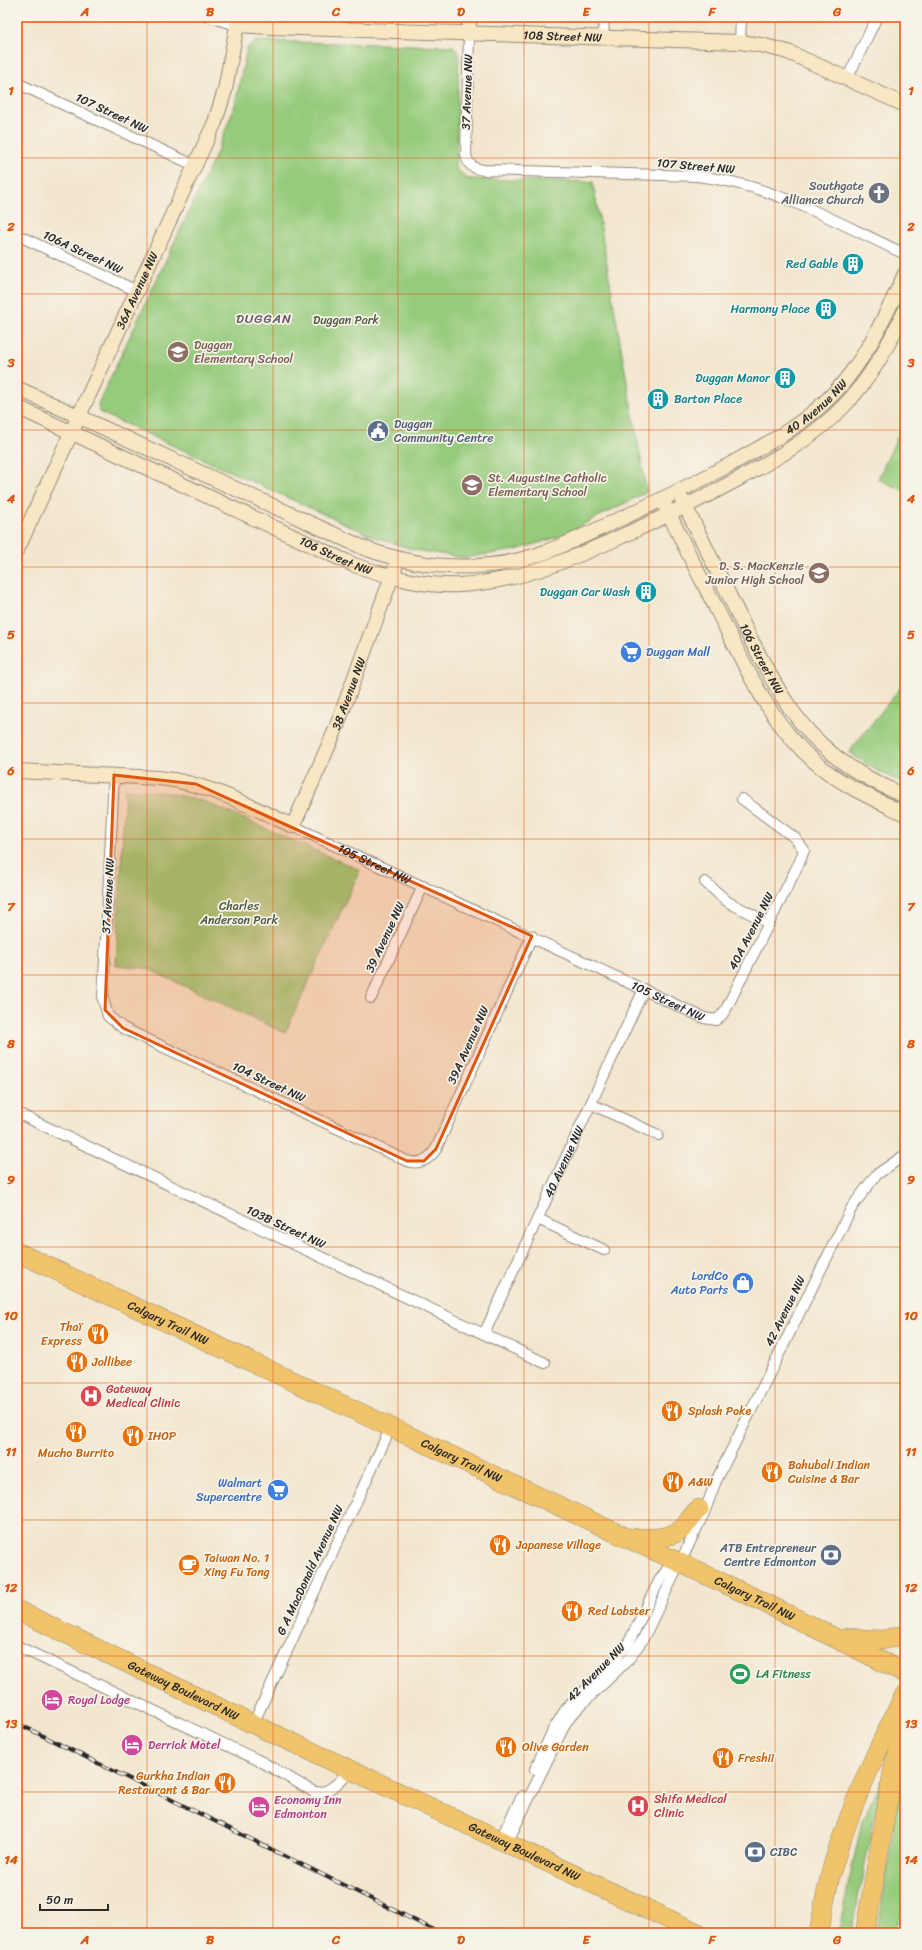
<svg xmlns="http://www.w3.org/2000/svg" width="922" height="1950" viewBox="0 0 922 1950" font-family="Sriracha,sans-serif">
<style>
.green{fill:#96cb7c;stroke:#607b54}
.lines{fill:none;stroke-linecap:round;stroke-linejoin:round}
.street-casing{stroke:#8f887c;stroke-width:12}
.secondary-casing{stroke:#8f887c;stroke-width:16}
.highway-casing{stroke:#8f887c;stroke-width:20}
.street{stroke:#fff;stroke-width:10}
.secondary{stroke:#f9e7c3;stroke-width:14}
.highway{stroke:#f1c36a;stroke-width:19}
.rail-casing{stroke:#2b2b2b;stroke-width:4}
.rail{stroke:#f7f3e8;stroke-width:2.5;stroke-dasharray:8;stroke-linecap:butt}
.marked{fill:#df570e;fill-opacity:0.2;stroke:#df570e;stroke-width:3;stroke-linejoin:round}
.grid{fill:none;stroke:#df570e;stroke-width:1;stroke-opacity:0.55}
.labels{text-anchor:middle;stroke-width:3.5;stroke-linejoin:round;paint-order:stroke}
.street-label{font-size:12px;fill:#2b2b2b;stroke:#f7f3e8}
.worship-label{font-size:12px;fill:#5b616d;stroke:#f7f3e8;text-anchor:end}
.culture-label{font-size:12px;fill:#0d838f;stroke:#f7f3e8;text-anchor:end}
.park-label{font-size:12px;fill:#4b5b43;stroke:#f7f3e8}
.education-label{font-size:12px;fill:#785e54;stroke:#f7f3e8;text-anchor:start}
.service-label{font-size:12px;fill:#4e5e75;stroke:#f7f3e8;text-anchor:start}
.shop-label{font-size:12px;fill:#366cbe;stroke:#f7f3e8;text-anchor:end}
.food-label{font-size:12px;fill:#c56008;stroke:#f7f3e8;text-anchor:start}
.health-label{font-size:12px;fill:#be3a42;stroke:#f7f3e8;text-anchor:start}
.leisure-label{font-size:12px;fill:#27864d;stroke:#f7f3e8;text-anchor:start}
.hotel-label{font-size:12px;fill:#b23c85;stroke:#f7f3e8;text-anchor:start}
.neighbourhood-label{font-size:13px;letter-spacing:1px;fill:#685a65;stroke:#f7f3e8}
.neatline{fill:none;stroke:#df570e;stroke-width:1.5}
.grid-label{font-size:13px;text-anchor:middle;font-weight:bold;fill:#df570e}
</style>
<rect width="100%" height="100%" fill="#f7f3e8"/>
<filter id="ink" filterUnits="userSpaceOnUse"><feTurbulence type="fractalNoise" baseFrequency=".025" numOctaves="2"/><feDisplacementMap in="SourceGraphic" scale="8" xChannelSelector="R" yChannelSelector="G"/><feConvolveMatrix kernelMatrix="1 2 1 2 8 2 1 2 1" color-interpolation-filters="sRGB"/></filter>
<filter id="wash" filterUnits="userSpaceOnUse"><feTurbulence type="fractalNoise" baseFrequency=".012" numOctaves="4" result="noise"/><feDisplacementMap in="SourceGraphic" scale="16" xChannelSelector="R" yChannelSelector="G"/><feGaussianBlur stdDeviation="0.9" result="paint"/><feColorMatrix in="noise" values="0 0 0 0 0 0 0 0 0 0 0 0 0 0 0 0 0 1.4 0 .05"/><feComposite in="paint" operator="in"/></filter>
<g filter="url(#wash)">
<rect width="100%" height="100%" fill="#f3e6ce"/>
<!-- green -->
<g class="green">
<polygon points="257,41 453,46 459,52 456,169 468,179 593,182 624,365 647,492 558,537 516,550 464,558 415,550 374,537 99,412 98,404 217,152 235,105 247,48"/>
<polygon points="905,420 905,491 878,479"/>
<polygon points="905,682 905,784 877,771 849,752"/>
<polygon points="125,789 169,793 203,801 360,870 285,1033 146,968 116,965"/>
<polygon points="905,1765 905,1905 892,1933 875,1933 880,1915 902,1776"/>
<polygon points="882,1780 851,1933 838,1933 862,1821"/>
</g>
</g>
<g filter="url(#ink)">
<g class="lines">
<!-- street casing -->
<g class="street-casing">
<g id="street">
<polyline points="209,17 237,25"/>
<path d="M469,34L466,154C467,165 474,169 484,170L697,176C772,184 838,223 905,254"/>
<polyline points="603,38 604,17"/>
<polyline points="740,42 741,17"/>
<polyline points="847,79 877,17"/>
<polyline points="17,83 196,166"/>
<polyline points="17,235 137,291"/>
<path d="M114,775L103,999L108,1016L123,1028L407,1161C419,1165 429,1160 436,1149L532,936"/>
<path id="s1" d="M293,826L704,1018L716,1020L722,1015L726,1009L800,861L804,850L795,838L742,799"/>
<polyline points="705,882 728,902 769,923"/>
<polyline points="371,998 423,886"/>
<polyline points="591,1104 658,1135"/>
<polyline points="17,1113 545,1363"/>
<polyline points="538,1219 604,1250"/>
<path id="s2" d="M484,1334L644,989"/>
<path d="M17,1646L262,1762L314,1792C329,1795 341,1780 350,1770"/>
<polyline points="253,1724 391,1427"/>
<polyline points="535,1769 553,1730 566,1709 610,1666 629,1642 659,1581 675,1558"/>
<polyline points="500,1840 522,1796"/>
<polyline points="507,1843 566,1722 577,1709 628,1660 643,1639 704,1513 716,1481 852,1207 876,1175 905,1155"/>
<polyline points="17,1931 21,1933"/>
</g>
</g>
<!-- secondary casing -->
<g class="secondary-casing">
<g id="secondary">
<polyline points="469,34 469,17"/>
<path id="s3" d="M17,388L364,548C405,563 446,570 490,565C537,561 578,538 620,519C657,502 693,484 729,465C767,444 805,424 835,392C867,358 885,316 905,274"/>
<path id="s4" d="M17,407L354,565C387,576 424,587 460,585C517,582 567,561 618,538C649,524 680,509 710,494C757,469 806,445 843,407C872,377 887,347 905,311"/>
<path id="s5" d="M681,498C703,541 724,585 745,628C766,668 787,713 821,744C846,768 874,782 905,796"/>
<path d="M665,505C682,542 701,578 719,614C746,667 769,723 816,763C843,786 874,799 905,814"/>
<path id="s6" d="M17,550L215,122L225,90L237,25L269,27L740,42L761,45L788,52L905,105"/>
<path id="s7" d="M17,771L159,778C208,783 249,806 293,826L335,731L395,568"/>
</g>
</g>
<!-- highway casing -->
<g class="highway-casing">
<g id="highway">
<path id="s8" d="M17,1252L755,1598L905,1673"/>
<path d="M632,1538C649,1538 670,1540 683,1528C689,1522 692,1514 699,1509"/>
<path id="s9" d="M17,1610L253,1724L698,1933"/>
<polyline points="847,1638 882,1640 905,1635"/>
<path d="M819,1933C823,1909 827,1885 834,1862C852,1803 878,1748 905,1694"/>
<polyline points="865,1933 894,1765 905,1732"/>
</g>
</g>
<!-- street -->
<use href="#street" class="street"/>
<!-- secondary -->
<use href="#secondary" class="secondary"/>
<!-- highway -->
<use href="#highway" class="highway"/>
<!-- rail casing -->
<g class="rail-casing">
<polyline id="rail" points="17,1723 440,1933"/>
</g>
<!-- rail -->
<use href="#rail" class="rail"/>
</g>
</g>
<!-- marked area -->
<path class="marked" d="M114,775L196,784L532,936L436,1149L424,1161H407L123,1028L105,1010Z"/>
<!-- grid -->
<path class="grid" d="M147,17V1933M273,17V1933M398,17V1933M524,17V1933M649,17V1933M775,17V1933M17,158H905M17,294H905M17,430H905M17,567H905M17,703H905M17,839H905M17,975H905M17,1111H905M17,1247H905M17,1383H905M17,1520H905M17,1656H905M17,1792H905"/>
<!-- icons -->
<defs>
<g id="church-disc" transform="scale(1.15)"><circle r="9.5" fill="#6b7280" stroke="#f7f3e8"/><path d="M-1.2-6h2.4v3.5h3.3v2.4h-3.3V6h-2.4V-.1h-3.3v-2.4h3.3Z" fill="#fff"/></g>
<g id="building-disc" transform="scale(1.15)"><circle r="9.5" fill="#0f9aa8" stroke="#f7f3e8"/><path d="M-4-6H4V6H1V3H-1V6H-4ZM-2.5-4.3h1.7v1.8h-1.7ZM.8-4.3h1.7v1.8H.8ZM-2.5-1h1.7V.8h-1.7ZM.8-1h1.7V.8H.8Z" fill="#fff"/></g>
<g id="school-disc" transform="scale(1.15)"><circle r="9.5" fill="#8d6e63" stroke="#f7f3e8"/><path d="M0-5L7-2L0 1L-7-2ZM-4 1L0 2.5L4 1V4Q0 6-4 4Z" fill="#fff"/></g>
<g id="civic-disc" transform="scale(1.15)"><circle r="9.5" fill="#5c6f8a" stroke="#f7f3e8"/><path d="M-.6-6.5H3V-4.5H.6V-3L4-1V1h2V6H-6V1h2V-1L-.6-3ZM-1.2 2.5V6h2.4V2.5Z" fill="#fff"/></g>
<g id="supermarket-disc" transform="scale(1.15)"><circle r="9.5" fill="#3f7fe0" stroke="#f7f3e8"/><path d="M-6-5.5h2.5l.6 2H6L4.5 2H-2.5L-4.4-4H-6ZM-1.5 3.2a1.3 1.3 0 1 0 .1 0ZM3 3.2a1.3 1.3 0 1 0 .1 0Z" fill="#fff"/></g>
<g id="shop-disc" transform="scale(1.15)"><circle r="9.5" fill="#3f7fe0" stroke="#f7f3e8"/><path d="M-5-2.5h2.3a2.7 3.5 0 0 1 5.4 0H5L5.5 6h-11ZM-1.5-2.5h3a1.5 2.3 0 0 0-3 0Z" fill="#fff"/></g>
<g id="restaurant-disc" transform="scale(1.15)"><circle r="9.5" fill="#e8710a" stroke="#f7f3e8"/><path d="M-5-6h1v4h1v-4h1v4h1v-4h1v5L-1.5 .5V6h-2V.5L-5-1ZM5-6V6H3V1.5H1.5Q1.5-4 5-6Z" fill="#fff"/></g>
<g id="hospital-disc" transform="scale(1.15)"><circle r="9.5" fill="#e0444e" stroke="#f7f3e8"/><path d="M-5-5h3v3.5h4V-5h3V5h-3V1.5h-4V5h-3Z" fill="#fff"/></g>
<g id="bank-disc" transform="scale(1.15)"><circle r="9.5" fill="#5c6f8a" stroke="#f7f3e8"/><path d="M-6-4H6V4H-6ZM0-2.3a2.3 2.3 0 1 0 0 4.6a2.3 2.3 0 1 0 0-4.6Z" fill="#fff"/></g>
<g id="cafe-disc" transform="scale(1.15)"><circle r="9.5" fill="#e8710a" stroke="#f7f3e8"/><path d="M-5.5-4.5H6V0H3Q3 3.5 0 3.5H-2.5Q-5.5 3.5-5.5 0ZM3-3.2v2h1.7v-2ZM-6 4.5H4V6H-6Z" fill="#fff"/></g>
<g id="stadium-disc" transform="scale(1.15)"><circle r="9.5" fill="#2e9e5b" stroke="#f7f3e8"/><path d="M0-5a6.5 5 0 1 0 0 10a6.5 5 0 1 0 0-10ZM-3.5-1.8h7v3.6h-7Z" fill="#fff"/></g>
<g id="hotel-disc" transform="scale(1.15)"><circle r="9.5" fill="#d1479c" stroke="#f7f3e8"/><path d="M-6-4.5h1.5V1H6V5H4.5V3h-9V5H-6ZM-4 0a1.8 1.8 0 1 1 3.6 0ZM.5 0V-2.5h3Q6-2.5 6 0Z" fill="#fff"/></g>
</defs>
<g fill-rule="evenodd">
<use href="#church-disc" x="879" y="193"/>
<use href="#building-disc" x="853" y="264"/>
<use href="#building-disc" x="826" y="309"/>
<use href="#school-disc" x="178" y="352"/>
<use href="#building-disc" x="785" y="378"/>
<use href="#building-disc" x="658" y="399"/>
<use href="#civic-disc" x="378" y="431"/>
<use href="#school-disc" x="472" y="485"/>
<use href="#school-disc" x="819" y="573"/>
<use href="#building-disc" x="646" y="592"/>
<use href="#supermarket-disc" x="631" y="652"/>
<use href="#shop-disc" x="743" y="1283"/>
<use href="#restaurant-disc" x="98" y="1334"/>
<use href="#restaurant-disc" x="77" y="1362"/>
<use href="#hospital-disc" x="91" y="1396"/>
<use href="#restaurant-disc" x="672" y="1411"/>
<use href="#restaurant-disc" x="76" y="1432"/>
<use href="#restaurant-disc" x="133" y="1436"/>
<use href="#restaurant-disc" x="772" y="1472"/>
<use href="#restaurant-disc" x="673" y="1482"/>
<use href="#supermarket-disc" x="278" y="1490"/>
<use href="#restaurant-disc" x="500" y="1545"/>
<use href="#bank-disc" x="831" y="1555"/>
<use href="#cafe-disc" x="189" y="1565"/>
<use href="#restaurant-disc" x="572" y="1611"/>
<use href="#stadium-disc" x="740" y="1674"/>
<use href="#hotel-disc" x="52" y="1700"/>
<use href="#hotel-disc" x="132" y="1745"/>
<use href="#restaurant-disc" x="506" y="1747"/>
<use href="#restaurant-disc" x="723" y="1758"/>
<use href="#restaurant-disc" x="225" y="1783"/>
<use href="#hospital-disc" x="638" y="1806"/>
<use href="#hotel-disc" x="259" y="1807"/>
<use href="#bank-disc" x="755" y="1852"/>
</g>
<g class="labels">
<!-- street labels -->
<g class="street-label">
<text dy="4" stroke="none"><textPath href="#s6" startOffset="897">108 Street NW</textPath></text>
<text transform="translate(467 92) rotate(-88)" y="4">37 Avenue NW</text>
<text transform="translate(112 113) rotate(25)" y="4">107 Street NW</text>
<text transform="translate(696 166) rotate(5)" y="4">107 Street NW</text>
<text transform="translate(83 252) rotate(25)" y="4">106A Street NW</text>
<text dy="4" stroke="none"><textPath href="#s6" startOffset="286">36A Avenue NW</textPath></text>
<text dy="4" stroke="none"><textPath href="#s3" startOffset="876">40 Avenue NW</textPath></text>
<text dy="4" stroke="none"><textPath href="#s4" startOffset="352">106 Street NW</textPath></text>
<text dy="4" stroke="none"><textPath href="#s5" startOffset="180">106 Street NW</textPath></text>
<text dy="4" stroke="none"><textPath href="#s7" startOffset="429">38 Avenue NW</textPath></text>
<text dy="4" stroke="none"><textPath href="#s1" startOffset="90">105 Street NW</textPath></text>
<text transform="translate(108 896) rotate(-87)" y="4">37 Avenue NW</text>
<text transform="translate(751 931) rotate(-63)" y="4">40A Avenue NW</text>
<text transform="translate(385 937) rotate(-65)" y="4">39 Avenue NW</text>
<text dy="4" stroke="none"><textPath href="#s1" startOffset="414">105 Street NW</textPath></text>
<text transform="translate(468 1045) rotate(-66)" y="4">39A Avenue NW</text>
<text transform="translate(269 1082) rotate(25)" y="4">104 Street NW</text>
<text dy="4" stroke="none"><textPath href="#s2" startOffset="190">40 Avenue NW</textPath></text>
<text transform="translate(286 1227) rotate(25)" y="4">103B Street NW</text>
<text transform="translate(785 1311) rotate(-64)" y="4">42 Avenue NW</text>
<text dy="4" stroke="none"><textPath href="#s8" startOffset="167">Calgary Trail NW</textPath></text>
<text dy="4" stroke="none"><textPath href="#s8" startOffset="491">Calgary Trail NW</textPath></text>
<text transform="translate(310 1570) rotate(-65)" y="4">G A MacDonald Avenue NW</text>
<text dy="4" stroke="none"><textPath href="#s8" startOffset="815">Calgary Trail NW</textPath></text>
<text transform="translate(596 1672) rotate(-45)" y="4">42 Avenue NW</text>
<text dy="4" stroke="none"><textPath href="#s9" startOffset="185">Gateway Boulevard NW</textPath></text>
<text dy="4" stroke="none"><textPath href="#s9" startOffset="562">Gateway Boulevard NW</textPath></text>
</g>
<!-- worship labels -->
<g class="worship-label">
<text x="864" y="190">Southgate<tspan x="864" dy="14">Alliance Church</tspan></text>
</g>
<!-- culture labels -->
<g class="culture-label">
<text x="838" y="268">Red Gable</text>
<text x="810" y="313">Harmony Place</text>
<text x="770" y="382">Duggan Manor</text>
<text x="674" y="403" text-anchor="start">Barton Place</text>
<text x="630" y="596">Duggan Car Wash</text>
</g>
<!-- park labels -->
<g class="park-label">
<text x="346" y="324">Duggan Park</text>
<text x="239" y="910">Charles<tspan x="239" dy="14">Anderson Park</tspan></text>
</g>
<!-- education labels -->
<g class="education-label">
<text x="194" y="349">Duggan<tspan x="194" dy="14">Elementary School</tspan></text>
<text x="488" y="482">St. Augustine Catholic<tspan x="488" dy="14">Elementary School</tspan></text>
<text x="804" y="570" text-anchor="end">D. S. MacKenzie<tspan x="804" dy="14">Junior High School</tspan></text>
</g>
<!-- service labels -->
<g class="service-label">
<text x="394" y="428">Duggan<tspan x="394" dy="14">Community Centre</tspan></text>
<text x="816" y="1552" text-anchor="end">ATB Entrepreneur<tspan x="816" dy="14">Centre Edmonton</tspan></text>
<text x="770" y="1856">CIBC</text>
</g>
<!-- shop labels -->
<g class="shop-label">
<text x="646" y="656" text-anchor="start">Duggan Mall</text>
<text x="728" y="1280">LordCo<tspan x="728" dy="14">Auto Parts</tspan></text>
<text x="262" y="1487">Walmart<tspan x="262" dy="14">Supercentre</tspan></text>
</g>
<!-- food labels -->
<g class="food-label">
<text x="82" y="1331" text-anchor="end">Thaï<tspan x="82" dy="14">Express</tspan></text>
<text x="92" y="1366">Jollibee</text>
<text x="688" y="1415">Splash Poke</text>
<text x="148" y="1440">IHOP</text>
<text x="76" y="1457" text-anchor="middle">Mucho Burrito</text>
<text x="788" y="1469">Bahubali Indian<tspan x="788" dy="14">Cuisine &amp; Bar</tspan></text>
<text x="688" y="1486">A&amp;W</text>
<text x="516" y="1549">Japanese Village</text>
<text x="204" y="1562">Taiwan No. 1<tspan x="204" dy="14">Xing Fu Tang</tspan></text>
<text x="588" y="1615">Red Lobster</text>
<text x="522" y="1751">Olive Garden</text>
<text x="738" y="1762">Freshii</text>
<text x="210" y="1780" text-anchor="end">Gurkha Indian<tspan x="210" dy="14">Restaurant &amp; Bar</tspan></text>
</g>
<!-- health labels -->
<g class="health-label">
<text x="106" y="1393">Gateway<tspan x="106" dy="14">Medical Clinic</tspan></text>
<text x="654" y="1803">Shifa Medical<tspan x="654" dy="14">Clinic</tspan></text>
</g>
<!-- leisure labels -->
<g class="leisure-label">
<text x="756" y="1678">LA Fitness</text>
</g>
<!-- hotel labels -->
<g class="hotel-label">
<text x="68" y="1704">Royal Lodge</text>
<text x="148" y="1749">Derrick Motel</text>
<text x="274" y="1804">Economy Inn<tspan x="274" dy="14">Edmonton</tspan></text>
</g>
<!-- neighbourhood labels -->
<g class="neighbourhood-label">
<text x="264" y="323">DUGGAN</text>
</g>
</g>
<!-- margin -->
<rect width="922" height="1950" fill="none" stroke="#f7f3e8" stroke-width="44"/>
<!-- scale -->
<path d="M40 1904v6h68v-6" fill="none" stroke="#2b2b2b" stroke-width="2"/>
<text x="46" y="1904" font-size="12" fill="#2b2b2b" stroke="#f7f3e8" stroke-width="3" paint-order="stroke">50 m</text>
<rect x="22" y="22" width="878" height="1906" class="neatline"/>
<g class="grid-label">
<text x="85" y="16">A</text>
<text x="210" y="16">B</text>
<text x="336" y="16">C</text>
<text x="461" y="16">D</text>
<text x="586" y="16">E</text>
<text x="712" y="16">F</text>
<text x="837" y="16">G</text>
<text x="11" y="95">1</text>
<text x="911" y="95">1</text>
<text x="11" y="231">2</text>
<text x="911" y="231">2</text>
<text x="11" y="367">3</text>
<text x="911" y="367">3</text>
<text x="11" y="503">4</text>
<text x="911" y="503">4</text>
<text x="11" y="639">5</text>
<text x="911" y="639">5</text>
<text x="11" y="775">6</text>
<text x="911" y="775">6</text>
<text x="11" y="911">7</text>
<text x="911" y="911">7</text>
<text x="11" y="1048">8</text>
<text x="911" y="1048">8</text>
<text x="11" y="1184">9</text>
<text x="911" y="1184">9</text>
<text x="11" y="1320">10</text>
<text x="911" y="1320">10</text>
<text x="11" y="1456">11</text>
<text x="911" y="1456">11</text>
<text x="11" y="1592">12</text>
<text x="911" y="1592">12</text>
<text x="11" y="1728">13</text>
<text x="911" y="1728">13</text>
<text x="11" y="1864">14</text>
<text x="911" y="1864">14</text>
<text x="85" y="1944">A</text>
<text x="210" y="1944">B</text>
<text x="336" y="1944">C</text>
<text x="461" y="1944">D</text>
<text x="586" y="1944">E</text>
<text x="712" y="1944">F</text>
<text x="837" y="1944">G</text>
</g>
</svg>
